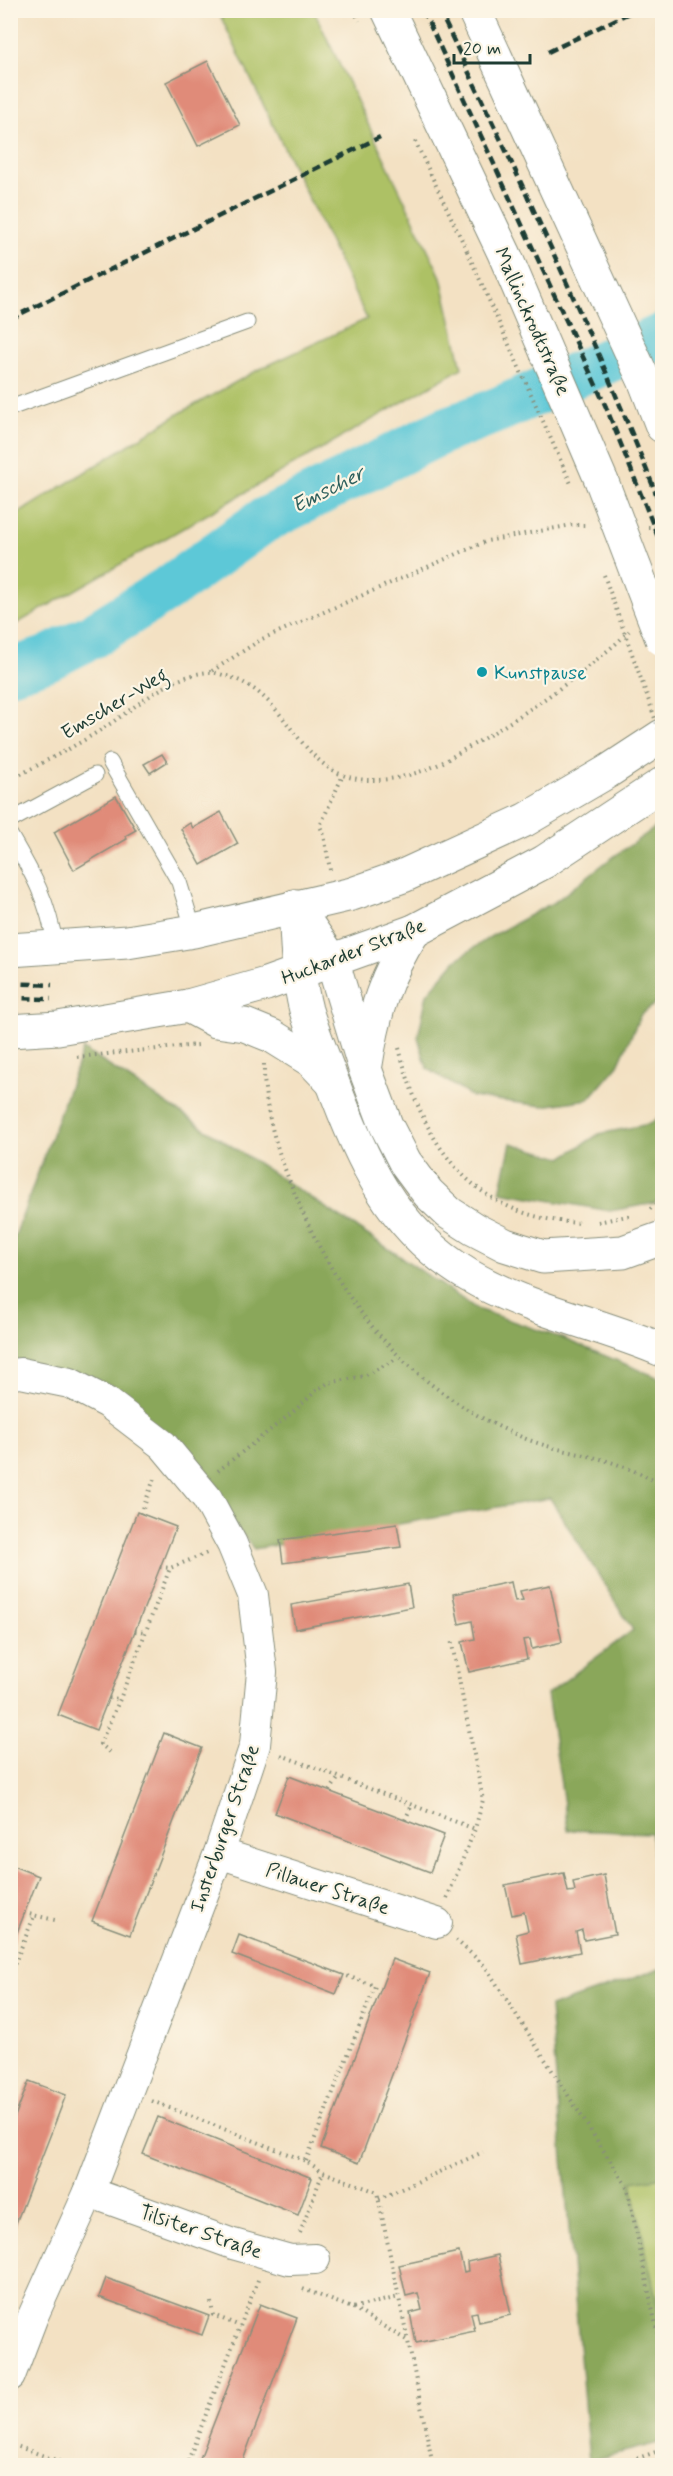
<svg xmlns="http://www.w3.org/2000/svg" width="673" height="2476" viewBox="0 0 673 2476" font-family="Mynerve,sans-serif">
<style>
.green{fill:#adc165;stroke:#667f4c;stroke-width:1.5}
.forest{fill:#8aa75a;stroke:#547247;stroke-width:1.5}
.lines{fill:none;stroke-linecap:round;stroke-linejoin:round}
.river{stroke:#5dc8d7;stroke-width:46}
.building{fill:#e08b79}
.service-casing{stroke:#898f7c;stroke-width:17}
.minor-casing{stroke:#898f7c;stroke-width:32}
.primary-casing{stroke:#898f7c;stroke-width:35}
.trunk-casing{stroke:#898f7c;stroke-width:35}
.path{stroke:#898f7c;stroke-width:4;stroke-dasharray:1.5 4.5;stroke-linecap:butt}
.service{stroke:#fff;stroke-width:15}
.minor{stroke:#fff;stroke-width:30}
.primary{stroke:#fff;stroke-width:33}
.trunk{stroke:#fff;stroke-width:33}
.rail{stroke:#1f3d34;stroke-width:4.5;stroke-dasharray:9 4.5;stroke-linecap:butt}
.trunk-bridge-casing{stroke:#898f7c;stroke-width:35;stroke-linecap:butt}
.path-bridge{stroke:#898f7c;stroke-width:4;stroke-dasharray:1.5 4.5;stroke-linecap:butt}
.trunk-bridge{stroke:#fff;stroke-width:33}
.culture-dot{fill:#0f9aa8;stroke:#fcf5e5;stroke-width:2}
.labels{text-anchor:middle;stroke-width:4.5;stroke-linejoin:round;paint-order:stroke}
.street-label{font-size:20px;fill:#1f3d34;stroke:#fcf5e5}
.culture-label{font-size:20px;fill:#0d838f;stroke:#fcf5e5;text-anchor:start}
.water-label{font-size:21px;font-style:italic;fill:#2e605d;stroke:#fcf5e5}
</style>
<rect width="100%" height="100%" fill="#fcf5e5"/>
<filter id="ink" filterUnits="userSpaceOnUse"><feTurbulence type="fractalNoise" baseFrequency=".0167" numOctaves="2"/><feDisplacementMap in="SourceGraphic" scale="12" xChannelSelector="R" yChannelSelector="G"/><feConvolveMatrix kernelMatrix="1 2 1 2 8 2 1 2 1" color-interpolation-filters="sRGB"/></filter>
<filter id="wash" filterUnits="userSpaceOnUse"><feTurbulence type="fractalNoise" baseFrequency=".008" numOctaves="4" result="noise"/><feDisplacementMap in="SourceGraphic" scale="24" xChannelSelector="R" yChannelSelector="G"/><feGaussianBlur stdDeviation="1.35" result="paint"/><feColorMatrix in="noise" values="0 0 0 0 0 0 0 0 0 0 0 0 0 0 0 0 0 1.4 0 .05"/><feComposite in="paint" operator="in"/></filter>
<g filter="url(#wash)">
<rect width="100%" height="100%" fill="#f3e1c3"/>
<!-- green -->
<g class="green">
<polygon points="218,11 314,11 441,277 462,368 11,627 11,518 180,413 256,371 367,319"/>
<polygon points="662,2177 662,2327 631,2182"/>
</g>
<!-- forest -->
<g class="forest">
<polygon points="662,823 662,999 641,1014 618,1065 589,1099 543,1106 472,1097 427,1068 418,1037 427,994 455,961 490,937 556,901 606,862"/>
<polygon points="83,1049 398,1255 477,1309 564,1339 662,1379 662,1933 651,1833 568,1830 547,1694 633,1630 550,1498 254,1549 169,1444 80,1381 11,1358 10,1250"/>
<polygon points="662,1115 662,1196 655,1203 610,1211 500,1192 511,1143 562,1158 599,1134 649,1124"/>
<polygon points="662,1968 662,2177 631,2182 662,2327 662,2442 589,2461 550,2007"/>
</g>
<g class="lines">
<!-- river -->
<polyline class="river" points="10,671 46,659 92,636 172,586 263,521 443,431 500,409 662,336"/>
</g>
<g id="blocks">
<!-- building -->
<g class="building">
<polygon points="208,61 240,125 198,146 166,82"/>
<polygon points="162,754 167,762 150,773 144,764"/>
<polygon points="116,796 136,830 125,836 127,839 74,870 54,832"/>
<polygon points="221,812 238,844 201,865 181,829 190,823 193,828"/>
<polygon points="137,1512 176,1527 96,1730 58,1715"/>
<polygon points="397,1524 401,1547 283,1563 280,1540"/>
<polygon points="511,1582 515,1601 523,1600 520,1591 550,1585 562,1642 532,1649 530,1639 523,1640 527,1659 469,1672 462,1642 475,1639 472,1621 459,1624 453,1594"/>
<polygon points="408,1584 412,1607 295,1629 291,1605"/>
<polygon points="164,1733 202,1748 130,1935 92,1921"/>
<polygon points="289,1776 444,1835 430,1872 275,1813"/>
<polygon points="10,1865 39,1876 11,1948 10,1948"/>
<polygon points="564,1873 568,1892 575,1891 573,1882 604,1875 615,1934 584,1940 582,1930 576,1932 580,1952 522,1964 516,1934 528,1931 524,1912 512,1915 505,1885"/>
<polygon points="239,1935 344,1975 336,1994 232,1954"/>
<polygon points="392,1959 430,1973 359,2163 321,2148"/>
<polygon points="29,2081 66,2095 11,2236 10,2129"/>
<polygon points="158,2117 312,2178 298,2215 143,2154"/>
<polygon points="459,2252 464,2272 468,2271 467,2262 498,2255 511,2315 479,2322 477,2312 471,2313 475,2331 416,2343 410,2313 422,2310 418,2293 406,2296 399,2265"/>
<polygon points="106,2278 209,2316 202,2335 99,2297"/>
<polygon points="260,2304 297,2318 249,2444 241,2466 197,2466"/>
</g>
</g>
</g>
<g filter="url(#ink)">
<use href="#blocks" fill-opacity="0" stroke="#898f7c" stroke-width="1.5"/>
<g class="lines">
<!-- service casing -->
<g class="service-casing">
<g id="service">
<polyline points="10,408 247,322"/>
<polyline points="110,762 179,882 194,931"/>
<polyline points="10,821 95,775"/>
<path d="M10,835C34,876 48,900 56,948"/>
</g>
</g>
<!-- minor casing -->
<g class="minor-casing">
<g id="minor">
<polyline points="10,1374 21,1373 70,1383 108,1403 163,1445 207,1498 232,1544 253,1595 262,1672 255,1745 219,1853 89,2192 33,2316 10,2376"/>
<polyline points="219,1853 437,1923"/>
<polyline points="89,2192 233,2244 290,2260 315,2259"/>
</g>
</g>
<!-- primary casing -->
<g class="primary-casing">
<g id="primary">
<polyline points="10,950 127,942 194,931 352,894 403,876 525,820 607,772 662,736"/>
<polyline points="10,1031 58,1028 188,1006 266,984 414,931 544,862 662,784"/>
</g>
</g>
<!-- trunk casing -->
<g class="trunk-casing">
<g id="trunk">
<polyline points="388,10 504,253 602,482"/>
<polyline points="474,10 645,382 662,426"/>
<path d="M295,906C297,941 297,976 306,1010C313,1033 323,1056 331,1078C360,1158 392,1230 468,1275C527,1310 599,1323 662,1350"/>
<polyline points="295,906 332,960 365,1069 386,1125 405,1162 428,1193 449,1213 474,1229 505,1245 543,1257 623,1252 662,1238"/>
<polyline points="188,1006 216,1021 245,1025 272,1036 312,1061 332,1082"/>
<path d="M366,1064C374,1013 385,975 414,931"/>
</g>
</g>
<!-- path -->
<g class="path">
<polyline points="354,10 359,21"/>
<polyline points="415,141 467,251"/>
<polyline points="648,527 662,527"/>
<polyline points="212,671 262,639 487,541 572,525 587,525"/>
<path d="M10,780C41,763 73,748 102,729C136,708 167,676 209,672C215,672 222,675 227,676C277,691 289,738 326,766C357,789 402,780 435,766C447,761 459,752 471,746C510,723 548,698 584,670C599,657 615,646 629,631"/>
<polyline points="330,870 324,835 320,826 343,775"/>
<path d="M399,1048C424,1147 473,1218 581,1223"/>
<polyline points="77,1057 198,1045"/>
<path d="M264,1064C263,1106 276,1148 292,1187C337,1299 404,1386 517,1435C545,1448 575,1452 604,1460C625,1466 644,1475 662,1485"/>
<polyline points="650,1209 662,1202"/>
<polyline points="598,1222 632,1215"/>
<polyline points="218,1471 293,1412 317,1390 328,1383 364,1376 398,1358"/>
<polyline points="141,1514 154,1479"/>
<polyline points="160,1567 170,1568"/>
<polyline points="135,1631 145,1632"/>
<polyline points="109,1698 120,1699"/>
<polyline points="110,1752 100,1744 120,1699 170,1568 207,1553"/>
<polyline points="281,1755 475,1829"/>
<polyline points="330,1791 339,1777"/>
<polyline points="405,1820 412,1805"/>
<polyline points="447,1898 475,1829 483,1800 451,1639"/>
<polyline points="24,1913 55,1920"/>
<polyline points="456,1940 485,1966 627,2187 662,2355"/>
<polyline points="10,1975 35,1914"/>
<polyline points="152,2101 306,2161 323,2172 377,2192 408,2341"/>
<polyline points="306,2161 375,1986 344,1975"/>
<polyline points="379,2199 483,2152"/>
<polyline points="300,2233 323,2172"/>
<polyline points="303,2289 352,2308 399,2297"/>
<polyline points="211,2302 213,2315 240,2326"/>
<polyline points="353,2308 408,2341 433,2466"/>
<polyline points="13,2445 73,2466"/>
<polyline points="186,2466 258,2280"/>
<polyline points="614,2466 662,2450"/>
</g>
<!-- service -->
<use href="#service" class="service"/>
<!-- minor -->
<use href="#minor" class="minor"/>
<!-- primary -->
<use href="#primary" class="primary"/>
<!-- trunk -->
<use href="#trunk" class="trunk"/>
<!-- rail -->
<g class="rail">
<polyline points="423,10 606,407 662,547"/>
<path d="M439,10C518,175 596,339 662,509"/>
<polyline points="548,52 635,10"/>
<polyline points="10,319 380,137"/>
<polyline points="10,983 52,985"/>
<polyline points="10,998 51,999"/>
</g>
<!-- trunk-bridge casing -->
<g class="trunk-bridge-casing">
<polyline id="trunk-bridge" points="602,482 662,639"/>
</g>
<!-- path-bridge -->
<g class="path-bridge">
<polyline points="467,251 572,486"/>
<polyline points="604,575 662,738"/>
</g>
<!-- trunk-bridge -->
<use href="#trunk-bridge" class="trunk-bridge"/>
</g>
</g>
<!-- markers -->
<circle class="culture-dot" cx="482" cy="672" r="6"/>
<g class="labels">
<!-- street labels -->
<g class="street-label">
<text transform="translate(533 321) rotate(66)" y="7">Mallinckrodtstraße</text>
<text transform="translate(114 703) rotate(-31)" y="7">Emscher-Weg</text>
<text transform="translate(353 951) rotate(-21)" y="7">Huckarder Straße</text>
<text transform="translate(224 1828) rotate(-71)" y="7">Insterburger Straße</text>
<text transform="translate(328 1888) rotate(18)" y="7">Pillauer Straße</text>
<text transform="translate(201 2231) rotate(19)" y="7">Tilsiter Straße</text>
</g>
<!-- culture labels -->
<g class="culture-label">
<text x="494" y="679">Kunstpause</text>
</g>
<!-- water labels -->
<g class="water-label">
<text transform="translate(328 489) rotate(-27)" y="7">Emscher</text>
</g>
</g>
<!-- margin -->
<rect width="673" height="2476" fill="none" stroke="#fcf5e5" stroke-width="36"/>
<!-- scale -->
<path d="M454 54v9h76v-9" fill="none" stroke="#1f3d34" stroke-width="3"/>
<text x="463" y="54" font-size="18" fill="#1f3d34" stroke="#fcf5e5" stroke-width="4.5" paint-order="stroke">20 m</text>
</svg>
